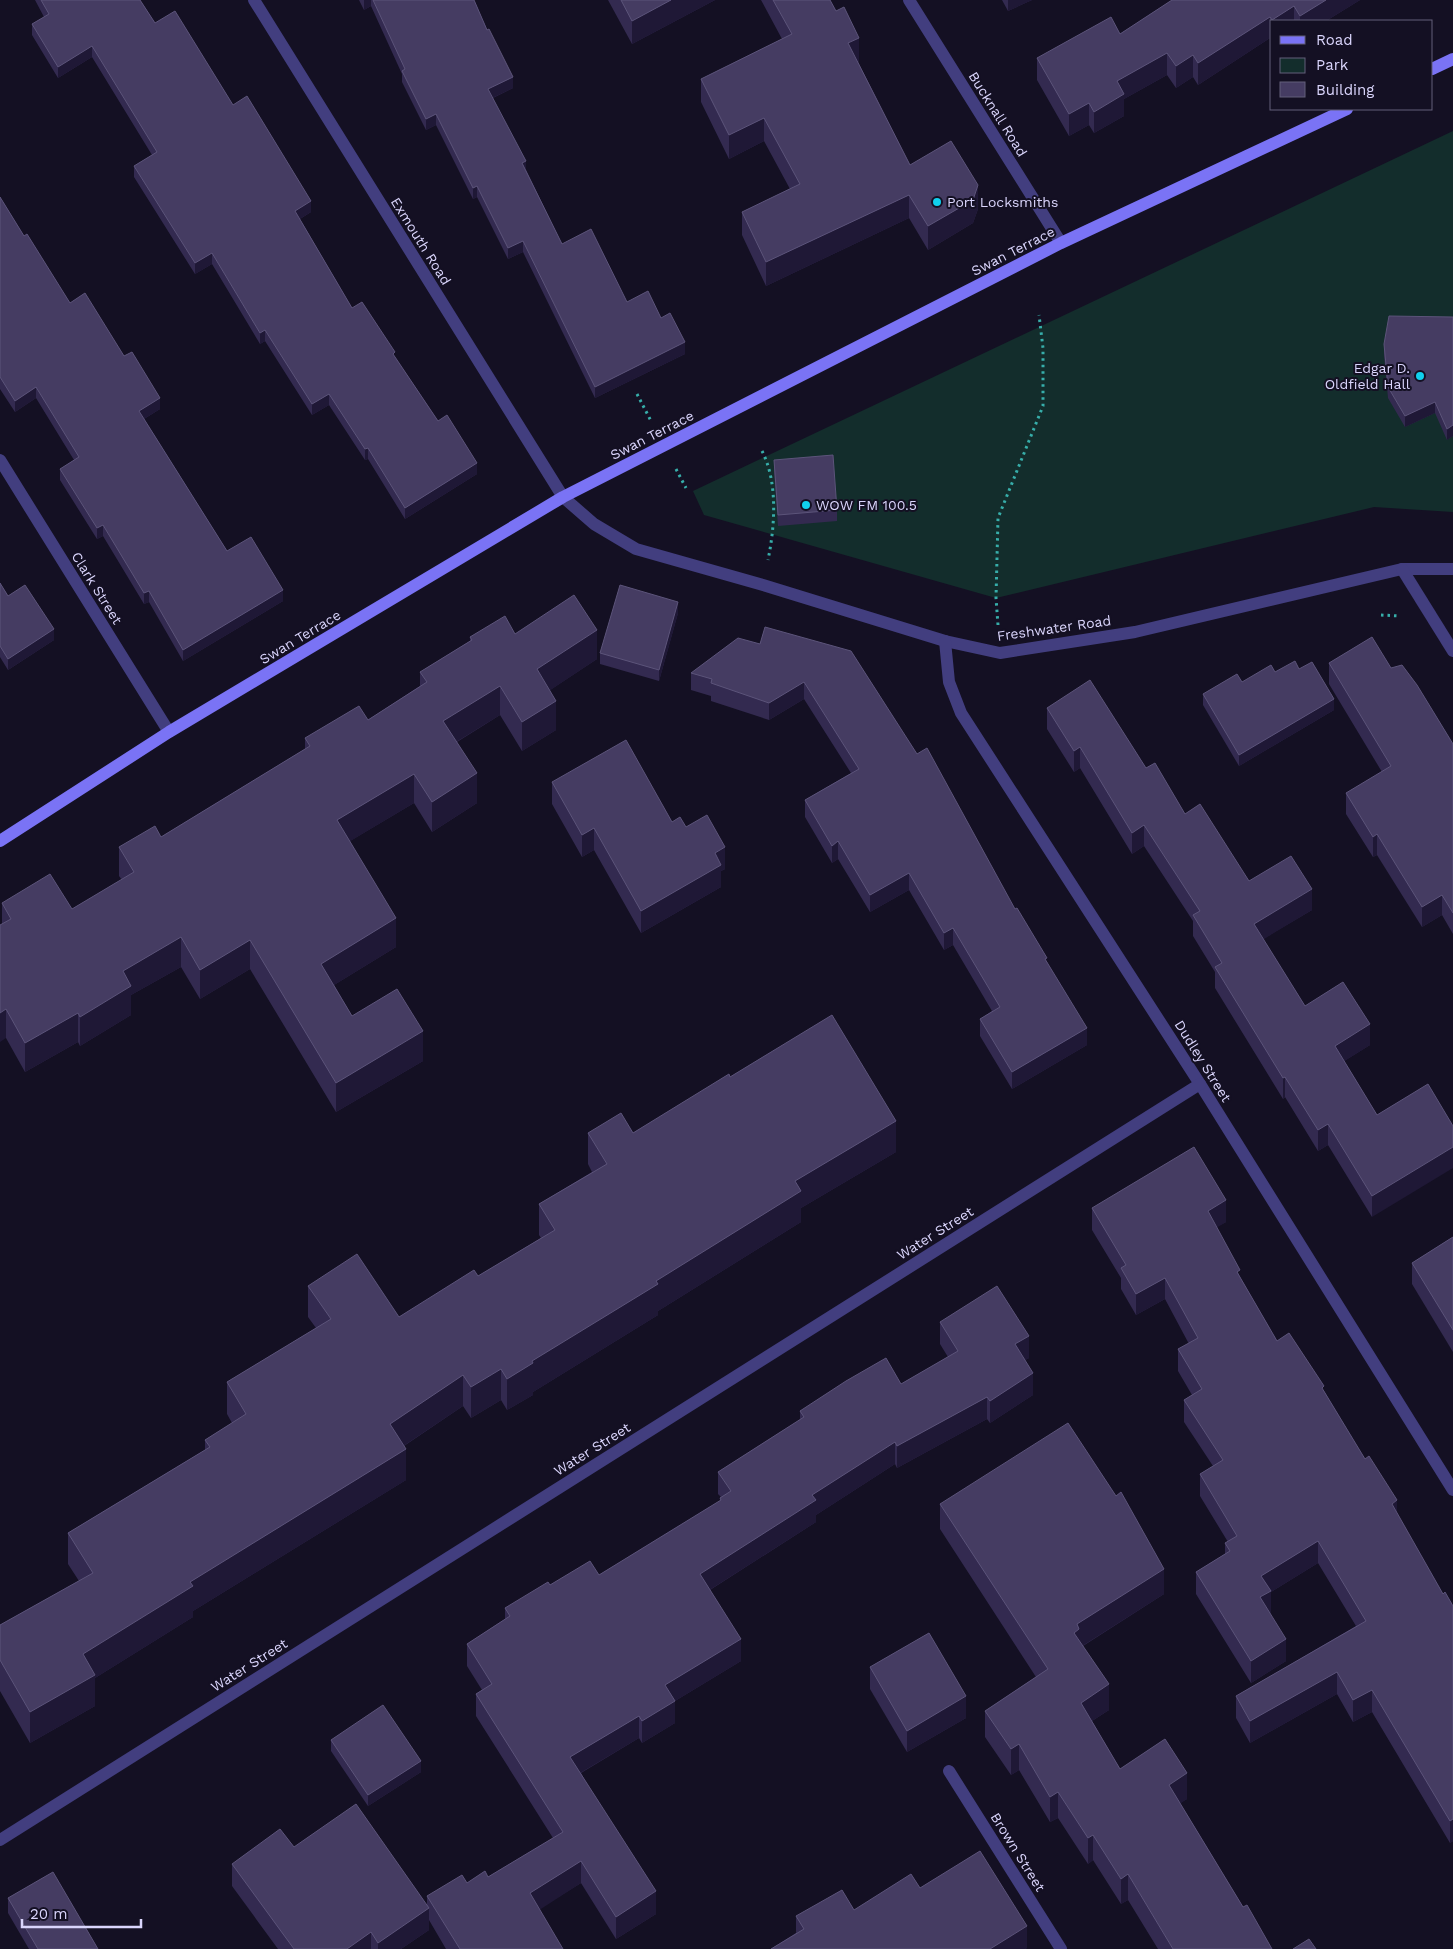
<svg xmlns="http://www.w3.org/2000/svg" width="1453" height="1949" viewBox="0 0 1453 1949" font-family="'Work Sans',sans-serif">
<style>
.green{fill:#132d2c}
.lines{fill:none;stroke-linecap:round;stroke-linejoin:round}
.path{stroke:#37aeaa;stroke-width:3;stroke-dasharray:2.5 4;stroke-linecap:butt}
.street{stroke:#423e7f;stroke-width:12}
.secondary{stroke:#7a73f5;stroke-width:12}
.wall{fill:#332a50}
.shaded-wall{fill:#1f1836}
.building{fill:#453c62;stroke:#5c547a}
.poi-dot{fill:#10d0ed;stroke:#141023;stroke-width:2}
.labels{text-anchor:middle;stroke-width:4;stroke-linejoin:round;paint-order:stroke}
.street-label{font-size:14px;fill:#dad5fc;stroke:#141023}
.poi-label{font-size:14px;fill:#dad5fc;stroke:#141023;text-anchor:start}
</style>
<rect width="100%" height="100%" fill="#141023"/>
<!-- green -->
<polygon class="green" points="1453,131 1453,512 1374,507 996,598 704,515 693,491"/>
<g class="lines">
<!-- path -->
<g class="path">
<polyline points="637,394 651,421"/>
<path d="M762,451C778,482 775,526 768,560"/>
<polyline points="676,469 686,488"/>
<polyline points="1381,615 1400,616"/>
<polyline points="998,625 996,598 998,518 1043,406 1043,348 1039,315"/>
</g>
<!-- street -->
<g class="street">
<polyline points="254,0 563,497 594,524 636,549 763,585 945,641 1000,653 1135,632 1402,569 1453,569"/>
<polyline points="909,0 1061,243"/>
<polyline points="0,460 169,732"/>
<polyline points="1402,569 1453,651"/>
<polyline points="945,641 949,682 961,713 1200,1084 1453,1490"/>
<polyline points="949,1771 1061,1949"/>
<polyline points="0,1840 1200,1084"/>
</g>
<!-- secondary -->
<g class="secondary">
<polyline points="1432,69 1453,59"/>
<polyline points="0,841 169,732 563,497 1061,243 1347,109"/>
</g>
</g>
<!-- wall -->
<g class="wall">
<polygon points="35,0 140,0 155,23 233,105 311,212 300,219 352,308 395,357 438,421 477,474 405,519 368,459 365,460 329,405 312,415 265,341 260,344 212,264 195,274 134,177 134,166 152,155 92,57 58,78 32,35 32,24 44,17"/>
<polygon points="359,0 474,0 513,88 493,98 526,170 562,244 627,302 661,318 685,354 595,398 523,252 508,259 477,197 473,199 436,125 426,130 402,82 402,74 371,6 364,10"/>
<polygon points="608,0 715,0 632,44"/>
<polygon points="761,0 830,0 859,61 858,62 910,165 978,209 973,223 928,250 909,218 766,286 742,235 742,212 790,189 764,141 729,159 701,102 701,79 782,39"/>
<polygon points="1002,0 1032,0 1008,11"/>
<polygon points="1172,0 1360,0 1326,21 1272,21 1272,42 1270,38 1198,85 1193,77 1176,88 1167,75 1124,99 1124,116 1094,133 1089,125 1069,136 1037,80 1037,58 1120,34"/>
<polygon points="0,197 24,236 70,303 124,356 160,409 144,419 227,551 283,601 183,661 149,602 144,604 103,536 97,539 60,480 60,469 74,460 36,398 15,412 0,389"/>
<polygon points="1453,317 1453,436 1447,440 1435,413 1405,427 1388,398 1384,355 1384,344"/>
<polygon points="774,460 837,510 837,521 778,526 774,471"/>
<polygon points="0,583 8,596 54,640 8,670 0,657"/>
<polygon points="678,613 659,681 600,664 600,653"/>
<polygon points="765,627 1015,909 1047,962 1087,1045 1012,1089 980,1036 980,1019 992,1011 953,945 944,950 909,890 870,912 838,859 832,863 805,817 805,800 851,773 804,699 769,720 711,701 711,696 691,690 691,673 760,644"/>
<polygon points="515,634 597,659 550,690 556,730 522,751 500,715 457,742 477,803 432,832 414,803 350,841 396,947 334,985 352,1016 423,1061 336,1112 250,969 200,999 181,967 131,995 131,1015 80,1046 78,1042 25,1072 6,1038 2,924 2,903 72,909 122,880 119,876 119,847 161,837 305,749 305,738 368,720 420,686 420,672 470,641 470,637"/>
<polygon points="1329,663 1391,668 1453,744 1453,934 1442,915 1422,927 1377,855 1373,857 1346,814 1346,793 1382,772 1329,684"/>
<polygon points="1299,669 1334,710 1239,766 1203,705 1203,694 1242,682 1275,672"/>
<polygon points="1047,708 1146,768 1185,814 1249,881 1312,910 1263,939 1305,1006 1370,1045 1344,1061 1377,1115 1372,1217 1328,1145 1318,1151 1285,1097 1283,1099 1215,988 1215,972 1193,936 1193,921 1144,846 1132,854 1080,768 1074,772 1047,729"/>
<polygon points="552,782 672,822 686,827 725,869 721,871 721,887 641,933 594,850 582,857 552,804"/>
<polygon points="730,1077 896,1152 801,1208 801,1222 658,1311 658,1315 533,1392 533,1395 507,1410 501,1400 471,1418 463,1406 404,1446 406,1480 193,1611 193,1617 95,1678 95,1706 30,1743 0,1691 0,1625 79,1581 68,1564 68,1533 205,1450 205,1440 232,1423 227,1414 227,1382 316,1328 308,1317 308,1286 399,1317 478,1276 541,1238 539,1235 539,1204 592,1172 588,1164 588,1133 633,1133"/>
<polygon points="1092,1208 1226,1222 1216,1227 1240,1277 1277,1341 1324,1391 1397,1514 1443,1594 1453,1606 1453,1841 1450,1843 1372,1712 1353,1722 1337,1694 1250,1743 1236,1718 1236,1696 1356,1626 1318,1563 1271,1592 1270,1613 1286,1661 1251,1683 1196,1594 1196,1572 1225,1554 1225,1543 1228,1542 1200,1496 1200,1474 1213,1466 1184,1422 1184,1400 1192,1395 1178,1371 1178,1349 1189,1344 1165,1299 1136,1315 1121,1289 1121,1278 1092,1230"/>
<polygon points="1453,1237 1453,1352 1412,1284 1412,1263"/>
<polygon points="940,1322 1029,1358 1025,1360 1033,1395 990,1423 987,1419 897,1468 895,1464 816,1515 816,1522 710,1590 741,1661 675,1701 675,1723 642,1743 639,1738 581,1773 656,1914 616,1939 581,1883 539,1909 563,1949 446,1949 429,1920 429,1930 401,1949 278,1949 232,1886 232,1864 294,1847 427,1906 427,1896 467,1883 488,1877 553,1838 476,1716 476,1694 482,1690 467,1666 467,1644 505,1619 505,1608 550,1585 599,1575 720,1501 720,1498 721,1497 718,1494 718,1472 800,1420 800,1411 901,1384 948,1357 940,1344"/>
<polygon points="940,1504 1164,1594 1083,1646 1109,1710 1092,1721 1120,1769 1187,1799 1180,1803 1243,1907 1272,1949 1158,1949 1128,1900 1121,1904 1093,1860 1088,1864 1058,1818 1050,1822 1019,1770 1011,1775 985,1737 985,1711 1036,1677 940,1529"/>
<polygon points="870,1667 966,1718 907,1752 870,1689"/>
<polygon points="331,1740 421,1772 368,1806 331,1751"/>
<polygon points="920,1888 1027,1948 1025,1949 771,1949 796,1933 796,1916 854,1910"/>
<polygon points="8,1898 98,1949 29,1949 8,1913"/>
</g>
<!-- shaded-wall -->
<g class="shaded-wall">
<polygon points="364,0 371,0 371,6 364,10"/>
<polygon points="671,0 715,0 632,44 632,21"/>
<polygon points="1008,0 1032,0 1008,11"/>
<polygon points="1326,0 1360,0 1326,21 1300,21 1300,16"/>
<polygon points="1294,6 1294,21 1272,21 1272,20"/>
<polygon points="1270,17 1270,38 1198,85 1198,63"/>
<polygon points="859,38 859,61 848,67 848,43"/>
<polygon points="92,46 92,57 58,78 58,67"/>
<polygon points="1167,53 1167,75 1124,99 1124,116 1094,133 1094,112 1117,81"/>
<polygon points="1193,55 1193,77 1176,88 1176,66"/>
<polygon points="513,77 513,88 488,100 488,89"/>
<polygon points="1089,103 1089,125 1069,136 1069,114"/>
<polygon points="436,114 436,125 426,130 426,119"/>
<polygon points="764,118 764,141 729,159 729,135"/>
<polygon points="526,161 526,172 522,163"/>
<polygon points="978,185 978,209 973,223 928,250 928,226"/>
<polygon points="477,186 477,197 473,199 473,188"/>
<polygon points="909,195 909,218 766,286 766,262"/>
<polygon points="311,201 311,212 295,222 295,211"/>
<polygon points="523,241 523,252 508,259 508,248"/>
<polygon points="212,253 212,264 195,274 195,263"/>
<polygon points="265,330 265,341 260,344 260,333"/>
<polygon points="685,342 685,354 595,398 595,387"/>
<polygon points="36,387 36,398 15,412 15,401"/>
<polygon points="329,394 329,405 312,415 312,404"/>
<polygon points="160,398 160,409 139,422 139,411"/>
<polygon points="1435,402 1435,413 1405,427 1405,416"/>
<polygon points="1453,425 1453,436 1447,440 1447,429"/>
<polygon points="368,448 368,459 365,460 365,449"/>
<polygon points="477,463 477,474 405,519 405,508"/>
<polygon points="103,525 103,536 97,539 97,528"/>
<polygon points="283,590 283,601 183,661 183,650"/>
<polygon points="149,591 149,602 144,604 144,593"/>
<polygon points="678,602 678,613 659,681 659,670"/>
<polygon points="54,629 54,640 8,670 8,659"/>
<polygon points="597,630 597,659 537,699 537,669"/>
<polygon points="804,682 804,699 769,720 769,703"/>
<polygon points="500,686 500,715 443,750 443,721"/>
<polygon points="1334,699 1334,710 1239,766 1239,755"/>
<polygon points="556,701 556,730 522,751 522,722"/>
<polygon points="1080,747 1080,768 1074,772 1074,751"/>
<polygon points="477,773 477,803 432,832 432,802"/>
<polygon points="414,774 414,803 337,849 337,820"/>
<polygon points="1144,825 1144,846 1132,854 1132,833"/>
<polygon points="594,828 594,850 582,857 582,835"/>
<polygon points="1377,834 1377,855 1373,857 1373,837"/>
<polygon points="838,841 838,859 832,863 832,846"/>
<polygon points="725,847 725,869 721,871 721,887 641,933 641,911 715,853"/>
<polygon points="909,873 909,890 870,912 870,895"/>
<polygon points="1312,889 1312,910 1254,945 1254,924"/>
<polygon points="1442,895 1442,915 1422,927 1422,907"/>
<polygon points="396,918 396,947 321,993 321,964"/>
<polygon points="953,928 953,945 944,950 944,933"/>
<polygon points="181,937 181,967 131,995 131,1015 80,1046 80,1017 123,971"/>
<polygon points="250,940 250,969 200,999 200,970"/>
<polygon points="6,1009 6,1038 0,1042 0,1013"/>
<polygon points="78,1013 78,1042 25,1072 25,1043"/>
<polygon points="1370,1024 1370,1045 1335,1067 1335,1046"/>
<polygon points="1087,1028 1087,1045 1012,1089 1012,1072"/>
<polygon points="423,1031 423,1061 336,1112 336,1083"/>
<polygon points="1285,1077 1285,1097 1283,1099 1283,1078"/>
<polygon points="896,1121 896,1152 801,1208 801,1222 658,1311 658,1315 533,1392 533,1395 507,1410 507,1379 532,1361 656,1281 795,1181"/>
<polygon points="1328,1124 1328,1145 1318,1151 1318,1130"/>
<polygon points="1453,1147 1453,1168 1372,1217 1372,1196"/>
<polygon points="1226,1200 1226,1222 1208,1233 1208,1211"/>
<polygon points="1165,1278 1165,1299 1136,1315 1136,1294"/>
<polygon points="1029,1336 1029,1358 1015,1366 1015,1344"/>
<polygon points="501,1369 501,1400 471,1418 471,1387"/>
<polygon points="1033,1373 1033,1395 990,1423 990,1401"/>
<polygon points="463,1375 463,1406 390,1455 390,1424"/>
<polygon points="987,1397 987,1419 897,1468 897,1446"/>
<polygon points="895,1442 895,1464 816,1515 816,1522 700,1596 700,1574 812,1495"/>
<polygon points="406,1449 406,1480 193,1611 193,1617 95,1678 95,1706 30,1743 30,1712 83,1654 190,1582"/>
<polygon points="1397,1500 1397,1522 1392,1504"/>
<polygon points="1318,1541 1318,1563 1271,1592 1271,1613 1260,1619 1261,1576"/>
<polygon points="1164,1569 1164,1594 1079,1648 1074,1633 1077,1624"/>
<polygon points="741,1639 741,1661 675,1701 675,1723 642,1743 642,1721 665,1685"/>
<polygon points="1286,1639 1286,1661 1251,1683 1251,1661"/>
<polygon points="1337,1672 1337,1694 1250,1743 1250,1721"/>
<polygon points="1109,1684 1109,1710 1081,1728 1081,1703"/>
<polygon points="1372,1690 1372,1712 1353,1722 1353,1700"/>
<polygon points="966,1696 966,1718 907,1752 907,1731"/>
<polygon points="639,1716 639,1738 570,1779 570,1757"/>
<polygon points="1019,1744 1019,1770 1011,1775 1011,1749"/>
<polygon points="421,1761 421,1772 368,1806 368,1795"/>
<polygon points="1187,1773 1187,1799 1169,1811 1169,1785"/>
<polygon points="1058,1792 1058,1818 1050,1822 1050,1797"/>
<polygon points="1453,1819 1453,1841 1450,1843 1450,1821"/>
<polygon points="1093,1835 1093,1860 1088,1864 1088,1838"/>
<polygon points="581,1861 581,1883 530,1916 530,1893"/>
<polygon points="1128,1874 1128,1900 1121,1904 1121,1879"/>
<polygon points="656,1891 656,1914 616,1939 616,1917"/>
<polygon points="429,1908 429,1930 401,1949 378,1949 378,1943"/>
<polygon points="1027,1926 1027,1948 1025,1949 990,1949"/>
<polygon points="371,1932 371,1949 347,1949"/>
</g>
<!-- building -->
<g class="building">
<polygon points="41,0 140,0 155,23 175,11 233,105 247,96 311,201 295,211 352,308 362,302 395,352 393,354 438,421 447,415 477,463 405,508 368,448 365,449 329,394 312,404 265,330 260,333 212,253 195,263 134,166 157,152 92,46 58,67 32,24 49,14"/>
<polygon points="373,0 474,0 487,30 489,29 513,77 488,89 526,161 522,163 562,244 591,229 627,302 648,291 661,318 670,313 685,342 595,387 523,241 508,248 477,186 473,188 436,114 426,119 402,71 405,69"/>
<polygon points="621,0 671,0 632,21"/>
<polygon points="773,0 830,0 836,11 844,7 859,38 848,43 910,165 951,141 978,185 973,200 928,226 909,195 766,262 742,212 800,184 764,118 729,135 701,79 792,34"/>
<polygon points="1172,0 1326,0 1300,16 1294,6 1272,20 1270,17 1198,63 1193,55 1176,66 1167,53 1117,81 1124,94 1094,112 1089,103 1069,114 1037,58 1111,17 1120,34"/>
<polygon points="0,197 24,236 27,234 70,303 85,293 124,356 132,352 160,398 139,411 227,551 251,537 283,590 183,650 149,591 144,593 103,525 97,528 60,469 79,457 36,387 15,401 0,377"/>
<polygon points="1389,316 1453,317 1453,425 1447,429 1435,402 1405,416 1388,387 1384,344"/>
<polygon points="833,455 837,510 778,515 774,460"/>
<polygon points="0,583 8,596 25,585 54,629 8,659 0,646"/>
<polygon points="620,585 678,602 659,670 600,653"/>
<polygon points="574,595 597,630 537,669 556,701 522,722 500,686 443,721 477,773 432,802 414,774 337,820 396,918 321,964 352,1016 397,989 423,1031 336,1083 250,940 200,970 181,937 123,971 131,986 80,1017 78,1013 25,1043 6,1009 0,1013 0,925 11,919 2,903 50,874 72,909 134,872 119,847 155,826 161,837 310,746 305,738 359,706 368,720 427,682 420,672 472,640 470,637 505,616 515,634"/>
<polygon points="765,627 851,651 917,754 927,748 1015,909 1017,908 1047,958 1045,959 1087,1028 1012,1072 980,1019 1000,1007 953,928 944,933 909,873 870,895 838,841 832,846 805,800 859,769 804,682 769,703 711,683 712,679 691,673 738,638 760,644"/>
<polygon points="1372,637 1391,668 1402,665 1417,685 1453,744 1453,913 1442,895 1422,907 1377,834 1373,837 1346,793 1391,766 1329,663"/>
<polygon points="1295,661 1299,669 1312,662 1334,699 1239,755 1203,694 1237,674 1242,682 1271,665 1275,672"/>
<polygon points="1090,680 1146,768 1155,763 1185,814 1200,804 1249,881 1291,856 1312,889 1254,924 1305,1006 1343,982 1370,1024 1335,1046 1377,1115 1428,1084 1453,1126 1453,1147 1372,1196 1328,1124 1318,1130 1285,1077 1283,1078 1215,967 1222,963 1193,915 1200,911 1144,825 1132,833 1080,747 1074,751 1047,708"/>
<polygon points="626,740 672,822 680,817 686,827 707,815 725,847 715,853 721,865 641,911 594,828 582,835 552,782"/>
<polygon points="832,1015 896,1121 795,1181 801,1191 656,1281 658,1284 532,1361 533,1363 507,1379 501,1369 471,1387 463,1375 390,1424 406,1449 190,1582 193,1586 83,1654 95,1675 30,1712 0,1660 0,1625 93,1573 68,1533 210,1447 205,1440 246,1414 227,1382 331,1319 308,1286 357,1254 399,1317 474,1270 478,1276 555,1230 539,1204 607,1164 588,1133 621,1113 633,1133 729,1074 730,1077"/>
<polygon points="1194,1147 1226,1200 1208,1211 1240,1270 1237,1272 1277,1341 1289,1333 1324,1386 1322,1388 1365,1459 1369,1456 1397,1500 1392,1504 1443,1594 1445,1592 1453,1606 1453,1819 1450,1821 1372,1690 1353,1700 1337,1672 1250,1721 1236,1696 1366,1621 1318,1541 1261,1576 1271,1591 1260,1597 1286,1639 1251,1661 1196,1572 1230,1551 1225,1543 1237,1536 1200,1474 1223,1460 1184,1400 1202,1389 1178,1349 1198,1338 1165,1278 1136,1294 1121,1268 1126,1265 1092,1208"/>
<polygon points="1453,1237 1453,1330 1412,1263"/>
<polygon points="997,1286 1029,1336 1015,1344 1033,1373 990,1401 987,1397 897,1446 895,1442 812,1495 816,1500 700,1574 741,1639 665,1685 675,1701 642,1721 639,1716 570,1757 656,1891 616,1917 581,1861 530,1893 563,1949 460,1949 427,1896 462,1875 467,1883 485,1871 488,1877 563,1832 476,1694 492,1684 467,1644 510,1616 505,1608 548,1582 550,1585 590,1561 599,1575 721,1500 720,1498 731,1491 718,1472 804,1417 800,1411 846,1381 886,1358 901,1384 958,1351 940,1322"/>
<polygon points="1068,1423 1116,1496 1121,1492 1164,1569 1077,1624 1079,1629 1074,1633 1109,1684 1081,1703 1120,1769 1165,1739 1187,1773 1169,1785 1243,1907 1247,1905 1272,1949 1173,1949 1128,1874 1121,1879 1093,1835 1088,1838 1058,1792 1050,1797 1019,1744 1011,1749 985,1711 1048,1669 940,1504"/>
<polygon points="929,1633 966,1696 907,1731 870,1667"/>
<polygon points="383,1705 421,1761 368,1795 331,1740"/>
<polygon points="356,1804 429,1908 378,1943 371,1932 347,1949 294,1949 232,1864 280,1829 294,1847"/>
<polygon points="980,1851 1027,1926 990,1949 771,1949 804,1929 796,1916 842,1890 854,1910 911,1874 920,1888"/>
<polygon points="53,1872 98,1949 38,1949 8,1898"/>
<polygon points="1309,1939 1316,1949 1293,1949"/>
</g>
<!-- markers -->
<g class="poi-dot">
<circle cx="937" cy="202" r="5"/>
<circle cx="1420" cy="376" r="5"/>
<circle cx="806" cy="505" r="5"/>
</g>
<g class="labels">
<!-- street labels -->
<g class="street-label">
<text transform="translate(998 114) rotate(58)" y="5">Bucknall Road</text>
<text transform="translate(421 241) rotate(58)" y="5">Exmouth Road</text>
<text transform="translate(1013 251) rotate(-27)" y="5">Swan Terrace</text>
<text transform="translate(652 435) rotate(-27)" y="5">Swan Terrace</text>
<text transform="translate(97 588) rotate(58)" y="5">Clark Street</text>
<text transform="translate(1054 628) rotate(-8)" y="5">Freshwater Road</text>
<text transform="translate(300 637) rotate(-31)" y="5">Swan Terrace</text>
<text transform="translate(1203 1061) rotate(58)" y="5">Dudley Street</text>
<text transform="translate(935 1233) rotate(-32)" y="5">Water Street</text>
<text transform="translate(592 1449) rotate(-32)" y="5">Water Street</text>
<text transform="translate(249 1665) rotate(-32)" y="5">Water Street</text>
<text transform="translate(1018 1852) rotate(58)" y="5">Brown Street</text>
</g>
<!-- poi labels -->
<g class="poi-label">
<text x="947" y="207">Port Locksmiths</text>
<text x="1410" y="373" text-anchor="end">Edgar D.<tspan x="1410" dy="16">Oldfield Hall</tspan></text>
<text x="816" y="510">WOW FM 100.5</text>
</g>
</g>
<!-- legend -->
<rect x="1270" y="20" width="162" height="90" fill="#141023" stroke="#635f7a"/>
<rect x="1280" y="36" width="25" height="8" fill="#7a73f5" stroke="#635f7a"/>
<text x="1316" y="45" font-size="15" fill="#dad5fc">Road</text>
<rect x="1280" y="58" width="25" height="15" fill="#132d2c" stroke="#635f7a"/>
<text x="1316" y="70" font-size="15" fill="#dad5fc">Park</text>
<rect x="1280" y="82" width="25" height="15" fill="#453c62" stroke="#635f7a"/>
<text x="1316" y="95" font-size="15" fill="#dad5fc">Building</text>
<!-- scale -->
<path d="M22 1919v8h119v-8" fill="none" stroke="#dad5fc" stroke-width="2.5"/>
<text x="30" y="1919" font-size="15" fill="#dad5fc" stroke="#141023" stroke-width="4" paint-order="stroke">20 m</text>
</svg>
